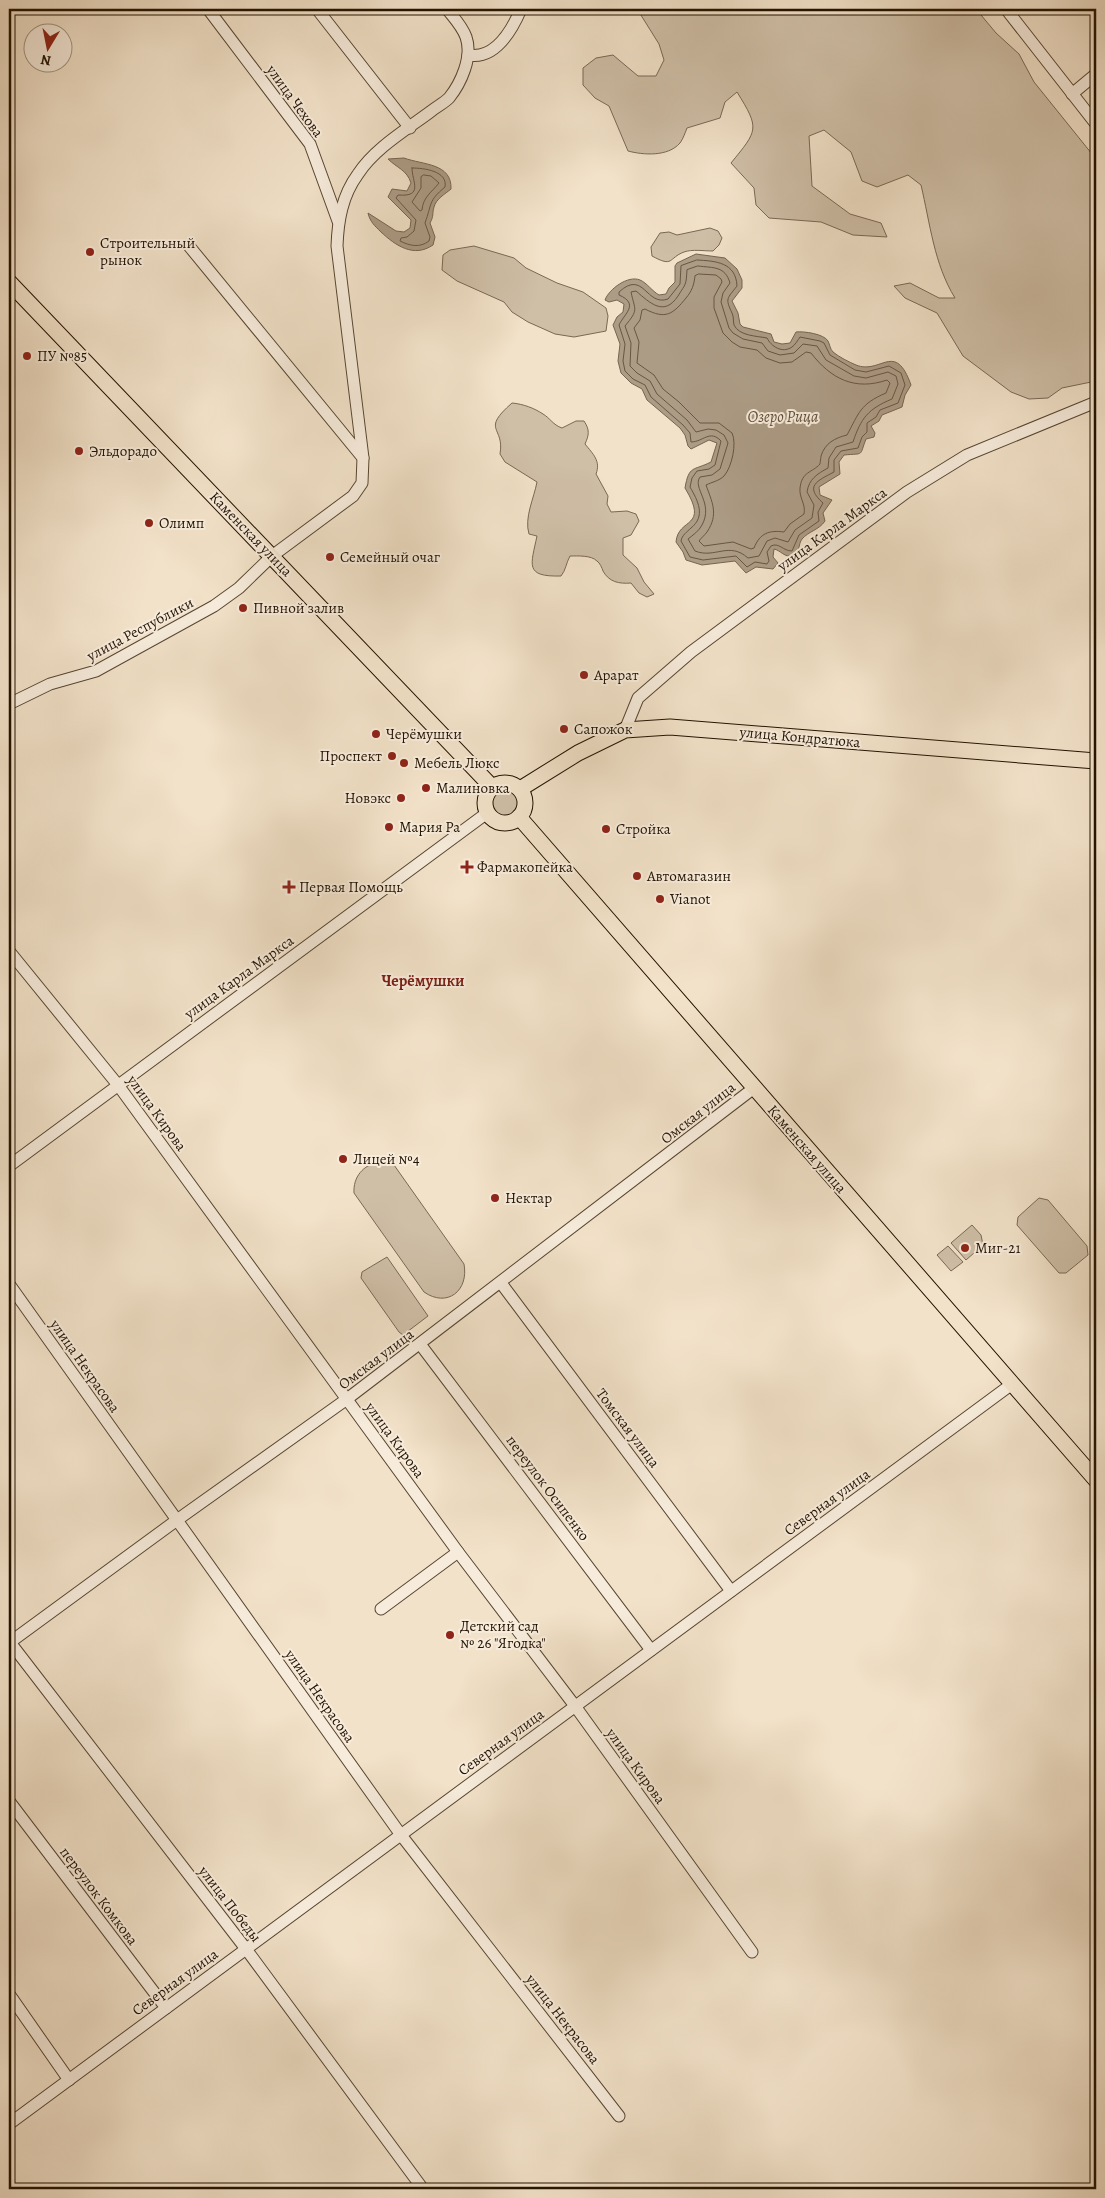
<svg xmlns="http://www.w3.org/2000/svg" width="1105" height="2198" viewBox="0 0 1105 2198" font-family="Alegreya,serif">
<style>
.green{fill:#cfbfa7;stroke:#796854}
.water{fill:#ac9b85;stroke:#756450}
.lines{fill:none;stroke-linecap:round;stroke-linejoin:round}
.shore{stroke:#685642;stroke-width:1}
.minor-casing{stroke:#574632;stroke-width:13}
.major-casing{stroke:#231200;stroke-width:17}
.minor{stroke:#f7ecdc;stroke-width:11}
.major{stroke:#f2e2c9;stroke-width:15}
.poi-dot{fill:#8f2418;stroke:#f7ecdc;stroke-width:2}
.labels{text-anchor:middle;stroke-width:4;stroke-linejoin:round;paint-order:stroke}
.street-label{font-size:15px;fill:#231200;stroke:#f7ecdc}
.poi-label{font-size:15px;fill:#231200;stroke:#f7ecdc;text-anchor:start}
.water-label{font-size:16px;font-style:italic;fill:#61503c;stroke:#f7ecdc}
.neighbourhood-label{font-size:16px;font-weight:bold;fill:#7a1f14;stroke:#f7ecdc}
</style>
<rect width="100%" height="100%" fill="#f2e2c9"/>
<filter id="stains"><feTurbulence type="fractalNoise" baseFrequency=".004" numOctaves="4"/><feColorMatrix values="0 0 0 0 .2 0 0 0 0 .09 0 0 0 0 .02 0 0 0 .5 -.17"/></filter>
<radialGradient id="worn" r=".72"><stop offset=".6" stop-color="#630" stop-opacity="0"/><stop offset="1" stop-color="#630" stop-opacity=".3"/></radialGradient>
<!-- green -->
<g class="green">
<path d="M639,9H976L996,33L1019,54L1034,82L1096,159V381L1062,388L1048,398L1029,399L1011,392L963,356L937,313L905,298L894,286L910,283L939,298H955C934,264 930,223 921,185L908,175L877,187L862,181L851,152L824,130L809,136L812,186L850,214L881,223L887,237L853,235L821,222L769,218L756,205L754,188L731,163C758,130 760,129 737,92L725,102L720,118L687,128C685,133 683,139 680,143C668,157 643,155 628,151L609,106L595,98L583,85V68L596,58L613,55L638,76H656L664,60L659,44L639,12Z"/>
<path d="M710,228L718,231L722,238L719,245L713,251C704,251 692,249 684,252C668,258 674,268 652,256L651,247L660,233L669,232L677,235Z"/>
<polygon points="474,246 514,258 526,268 557,283 583,292 606,308 608,316 606,331 574,337 555,334 528,322 512,312 504,302 457,281 442,270 443,255 450,250"/>
<path d="M512,403C523,404 534,408 543,414C550,418 553,425 562,428L576,421H584C590,430 589,435 585,444C593,454 601,461 596,474L608,496L607,504L611,512L627,511L636,514L639,521L631,535L623,538V555L637,568L644,582L654,594L647,597L639,593L631,583C619,584 609,582 603,571C602,568 600,563 597,561C591,555 578,556 570,556C566,563 566,570 561,576C524,577 531,565 537,536L529,534C524,518 534,498 537,482L505,462L500,454C505,426 480,431 512,403Z"/>
<circle cx="504" cy="803" r="18"/>
<path d="M379,1162L394,1165L464,1264C469,1291 447,1308 424,1292L354,1193C353,1177 363,1165 379,1162Z"/>
<polygon points="1039,1198 1048,1200 1087,1246 1088,1255 1066,1273 1059,1273 1017,1225 1018,1217"/>
<polygon points="972,1225 981,1235 983,1245 966,1260 951,1243"/>
<polygon points="948,1246 963,1262 951,1271 937,1255"/>
<polygon points="387,1257 428,1316 403,1335 399,1332 361,1278 362,1272"/>
</g>
<!-- water -->
<g class="water">
<path d="M404,158C423,165 452,163 451,189C445,194 436,199 434,207C432,214 434,216 430,223L435,237L433,245C414,258 396,246 381,232C375,226 370,222 368,213L396,231L404,232L410,228L411,220L388,197L392,189L407,191L411,183C407,170 397,168 388,159Z"/>
<path d="M696,254L725,258L737,269L742,280V288L732,301L738,313L740,324L743,327L771,334L774,342L782,344L790,343L796,332C804,331 824,334 828,341C830,345 830,349 833,352C839,357 849,362 856,365C881,375 895,340 911,385L905,395L902,407L882,415L879,421L871,426L875,433L874,437L866,439C859,457 865,453 844,455L839,462L840,474L819,487L820,495L832,500L823,513L825,521C819,530 809,531 802,539C798,544 800,554 793,556C785,558 780,550 774,549L773,557L778,563L773,569L756,567L746,573L735,561L702,565L686,560L683,552L676,542C678,517 710,529 685,488C689,465 693,471 711,462L717,443L709,440L691,449L688,446L685,435L680,428L647,400L642,389L631,383L621,373L618,361L620,344L613,325L617,317L623,312L624,304L617,300L609,302L605,300C609,289 628,275 640,280C647,283 652,291 659,295L666,294L669,288L675,282V266L677,263Z"/>
</g>
<g class="lines">
<!-- shore -->
<g class="shore">
<path d="M412,168C424,168 448,171 445,187C428,201 432,204 425,223L430,237L429,241C420,248 410,246 400,241L401,238L407,237L414,231L416,220L396,198L398,195C424,197 412,182 412,168Z"/>
<path d="M424,175L431,176L439,183C432,192 423,197 422,210L420,211L412,202L421,188V177Z"/>
<path d="M697,260C715,261 736,262 737,286C727,299 725,298 732,313C734,317 733,321 734,325C739,336 757,336 767,338C771,346 782,354 792,347C795,345 798,340 800,337L820,341L824,343L830,355L855,370L866,372L889,366L901,373L905,385L898,403L880,410L876,417L867,423V432L862,437L858,448L841,451L834,460V472C817,481 804,486 823,503L818,512L819,521L799,535L792,551C783,551 779,542 771,546L767,552L769,561L767,564L755,562L747,567L736,556L703,560L690,557L681,541C682,535 687,532 691,528C706,516 698,501 690,487L692,478L697,471L709,469L715,465L721,441C710,429 703,442 691,442L690,433L683,425L651,397L645,385L633,379L625,371L623,361L625,344L619,325C624,314 640,304 619,295V292C644,269 646,307 668,299L680,284L681,266Z"/>
<path d="M698,266C714,268 725,266 730,283L723,293L721,302L729,328L733,333L743,339L762,343L768,351L780,355L794,353L803,344L817,346L826,360L854,376L866,378L888,372L896,376L898,384L892,399C868,409 861,418 853,442L836,447L829,458L828,468C817,474 809,479 807,492L814,505L812,518L795,530L788,542L775,538L767,541L759,556L748,558C729,541 715,559 695,551L688,539C693,535 699,531 702,525C714,503 692,488 700,477L712,475L720,469L728,443L724,435L716,430L708,429L696,432L687,420L657,394L650,381L637,373L630,366L631,343L625,326C639,309 635,311 631,292L636,291C650,303 664,317 678,296C686,283 686,286 687,270Z"/>
<path d="M699,274L716,275L721,279L722,282L714,297V308L723,333L732,342L740,347L757,350L766,358L780,363L792,362L806,352L811,353C831,379 855,391 887,380L890,383L886,393C860,404 859,413 847,435C835,438 825,443 821,456C821,457 820,463 820,464C812,473 802,471 800,488C799,498 806,504 804,514L790,524L784,532C769,530 760,533 754,548L751,549L733,542L704,546L699,541C701,538 704,536 707,532C719,514 712,502 706,485C712,482 719,481 724,476C732,467 737,443 732,433L719,423H700L679,402L663,389L654,375L637,363L639,342L634,328L640,320L642,310L645,309C666,320 673,314 686,298C692,291 694,285 695,276Z"/>
</g>
<!-- minor casing -->
<g class="minor-casing">
<g id="minor">
<polyline points="208,9 310,144 338,221"/>
<polyline points="317,9 410,128"/>
<polyline points="1006,9 1096,124"/>
<path d="M468,55C495,60 512,30 521,9"/>
<polyline points="1072,94 1096,74"/>
<polyline points="189,246 363,458"/>
<path d="M9,704L50,684L96,671L214,606L239,588L272,556L353,496L362,483L363,458L337,246C338,220 342,196 358,174C375,148 406,130 430,112C436,107 444,103 449,98C461,83 473,57 466,37C462,26 454,18 447,9"/>
<polyline points="625,730 638,698 691,652 907,492 967,455 1096,402"/>
<polyline points="9,951 118,1085 458,1552 575,1706 752,1952"/>
<polyline points="9,1166 487,813"/>
<polyline points="501,1283 731,1591"/>
<polyline points="9,1284 401,1835 619,2116"/>
<polyline points="420,1344 651,1650"/>
<polyline points="381,1609 458,1552"/>
<polyline points="9,1641 246,1949 423,2189"/>
<polyline points="9,1643 177,1520 347,1399 754,1088"/>
<polyline points="9,1801 166,2008"/>
<polyline points="9,1994 69,2080"/>
<polyline points="9,2124 1012,1384"/>
</g>
</g>
<!-- major casing -->
<g class="major-casing">
<g id="major">
<polyline points="9,282 492,787"/>
<circle cx="505" cy="803" r="20"/>
<polyline points="520,789 578,753 625,730 670,727 1096,761"/>
<polyline points="519,817 1096,1480"/>
</g>
</g>
<!-- minor -->
<use href="#minor" class="minor"/>
<!-- major -->
<use href="#major" class="major"/>
</g>
<!-- markers -->
<g class="poi-dot">
<circle cx="90" cy="252" r="5"/>
<circle cx="27" cy="356" r="5"/>
<circle cx="79" cy="451" r="5"/>
<circle cx="149" cy="523" r="5"/>
<circle cx="330" cy="557" r="5"/>
<circle cx="243" cy="608" r="5"/>
<circle cx="584" cy="675" r="5"/>
<circle cx="564" cy="729" r="5"/>
<circle cx="376" cy="734" r="5"/>
<circle cx="392" cy="756" r="5"/>
<circle cx="404" cy="763" r="5"/>
<circle cx="426" cy="788" r="5"/>
<circle cx="401" cy="798" r="5"/>
<circle cx="389" cy="827" r="5"/>
<circle cx="606" cy="829" r="5"/>
<path d="M464.5 859.5h5v5h5v5h-5v5h-5v-5h-5v-5h5z"/>
<circle cx="637" cy="876" r="5"/>
<path d="M286.5 879.5h5v5h5v5h-5v5h-5v-5h-5v-5h5z"/>
<circle cx="660" cy="899" r="5"/>
<circle cx="343" cy="1159" r="5"/>
<circle cx="495" cy="1198" r="5"/>
<circle cx="965" cy="1248" r="5"/>
<circle cx="450" cy="1635" r="5"/>
</g>
<g class="labels">
<!-- street labels -->
<g class="street-label">
<text transform="translate(295 101) rotate(54)" y="5">улица Чехова</text>
<text transform="translate(832 529) rotate(-36)" y="5">улица Карла Маркса</text>
<text transform="translate(251 534) rotate(46)" y="5">Каменская улица</text>
<text transform="translate(140 629) rotate(-28)" y="5">улица Республики</text>
<text transform="translate(800 737) rotate(5)" y="5">улица Кондратюка</text>
<text transform="translate(239 977) rotate(-36)" y="5">улица Карла Маркса</text>
<text transform="translate(157 1113) rotate(54)" y="5">улица Кирова</text>
<text transform="translate(698 1113) rotate(-38)" y="5">Омская улица</text>
<text transform="translate(807 1149) rotate(49)" y="5">Каменская улица</text>
<text transform="translate(376 1359) rotate(-37)" y="5">Омская улица</text>
<text transform="translate(85 1366) rotate(55)" y="5">улица Некрасова</text>
<text transform="translate(628 1428) rotate(53)" y="5">Томская улица</text>
<text transform="translate(395 1440) rotate(54)" y="5">улица Кирова</text>
<text transform="translate(548 1488) rotate(53)" y="5">переулок Осипенко</text>
<text transform="translate(827 1502) rotate(-36)" y="5">Северная улица</text>
<text transform="translate(320 1696) rotate(55)" y="5">улица Некрасова</text>
<text transform="translate(501 1742) rotate(-36)" y="5">Северная улица</text>
<text transform="translate(636 1766) rotate(54)" y="5">улица Кирова</text>
<text transform="translate(99 1896) rotate(53)" y="5">переулок Комкова</text>
<text transform="translate(230 1904) rotate(52)" y="5">улица Победы</text>
<text transform="translate(175 1982) rotate(-36)" y="5">Северная улица</text>
<text transform="translate(563 2019) rotate(52)" y="5">улица Некрасова</text>
</g>
<!-- poi labels -->
<g class="poi-label">
<text x="100" y="248">Строительный<tspan x="100" dy="17">рынок</tspan></text>
<text x="37" y="361">ПУ №85</text>
<text x="89" y="456">Эльдорадо</text>
<text x="159" y="528">Олимп</text>
<text x="340" y="562">Семейный очаг</text>
<text x="253" y="613">Пивной залив</text>
<text x="594" y="680">Арарат</text>
<text x="574" y="734">Сапожок</text>
<text x="386" y="739">Черёмушки</text>
<text x="382" y="761" text-anchor="end">Проспект</text>
<text x="414" y="768">Мебель Люкс</text>
<text x="436" y="793">Малиновка</text>
<text x="391" y="803" text-anchor="end">Новэкс</text>
<text x="399" y="832">Мария Ра</text>
<text x="616" y="834">Стройка</text>
<text x="477" y="872">Фармакопейка</text>
<text x="647" y="881">Автомагазин</text>
<text x="299" y="892">Первая Помощь</text>
<text x="670" y="904">Vianot</text>
<text x="353" y="1164">Лицей №4</text>
<text x="505" y="1203">Нектар</text>
<text x="975" y="1253">Миг-21</text>
<text x="460" y="1631">Детский сад<tspan x="460" dy="17">№ 26 "Ягодка"</tspan></text>
</g>
<!-- water labels -->
<g class="water-label">
<text x="783" y="422">Озеро Рица</text>
</g>
<!-- neighbourhood labels -->
<g class="neighbourhood-label">
<text x="423" y="986">Черёмушки</text>
</g>
</g>
<!-- margin -->
<rect width="1105" height="2198" fill="none" stroke="#f2e2c9" stroke-width="30"/>
<rect x="10" y="10" width="1085" height="2178" fill="none" stroke="#231200" stroke-width="2.5"/>
<rect x="15" y="15" width="1075" height="2168" fill="none" stroke="#231200"/>
<!-- north arrow -->
<g transform="translate(48 48) rotate(190)"><circle r="24" fill="#f7ecdc" stroke="#a29584"/>
<path d="M0-4L9 19L0 12L-9 19Z" fill="#8f2418"/>
<text y="-8" font-size="14" font-weight="bold" text-anchor="middle" fill="#231200">N</text>
</g>
<rect width="100%" height="100%" filter="url(#stains)"/>
<rect width="100%" height="100%" fill="url(#worn)"/>
</svg>
